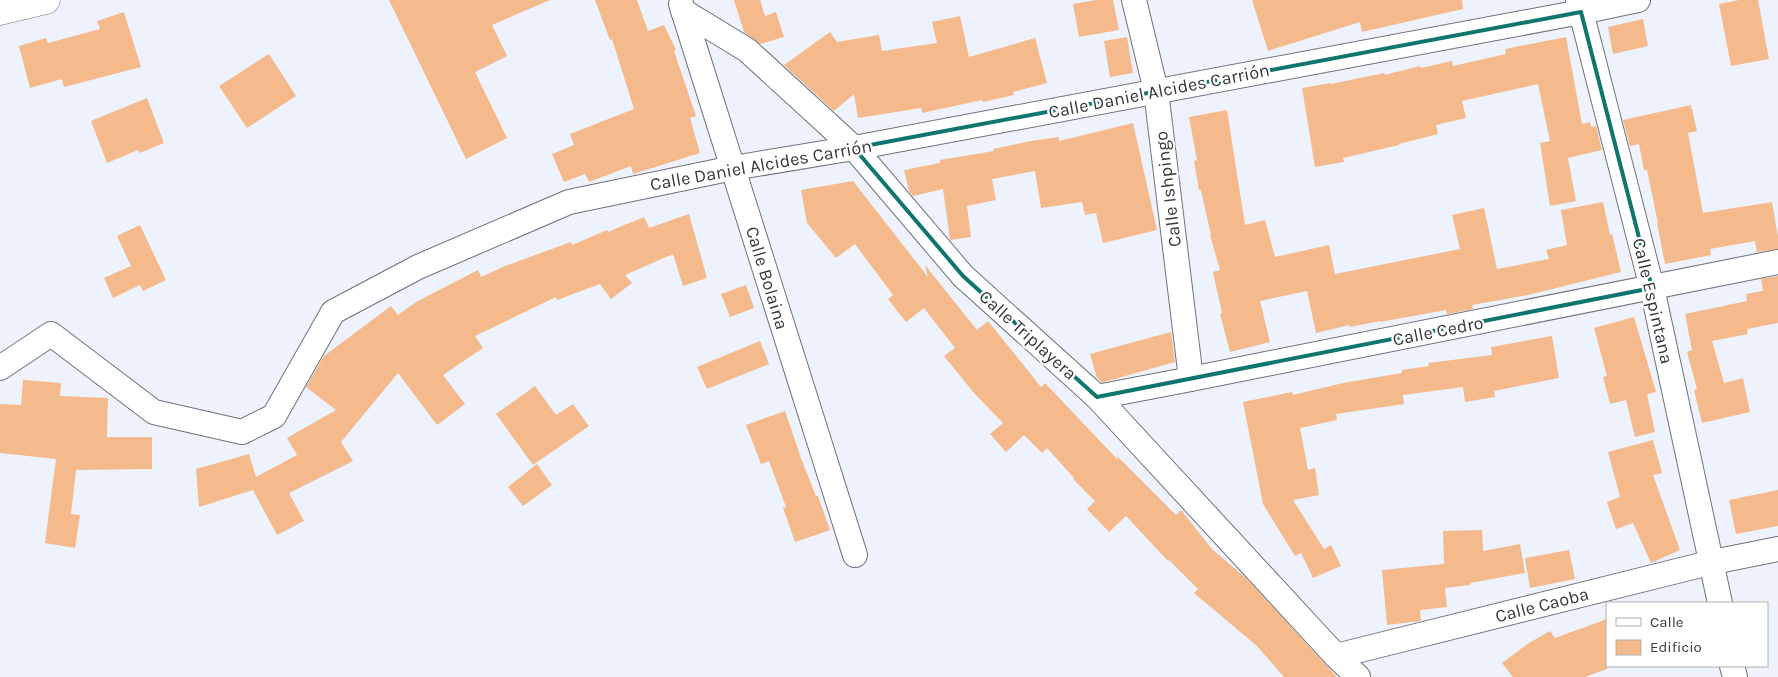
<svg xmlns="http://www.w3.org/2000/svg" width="1778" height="677" viewBox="0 0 1778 677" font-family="Karla,sans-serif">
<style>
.building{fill:#f4ba8b}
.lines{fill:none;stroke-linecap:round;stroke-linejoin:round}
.street-casing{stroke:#6e727a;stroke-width:26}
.secondary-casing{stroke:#6e727a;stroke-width:29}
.street{stroke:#fff;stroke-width:24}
.secondary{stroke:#fff;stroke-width:28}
.marked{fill:none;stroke:#0f766e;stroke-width:4;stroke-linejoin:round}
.labels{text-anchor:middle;stroke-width:4.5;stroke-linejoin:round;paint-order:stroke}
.street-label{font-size:18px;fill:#36383b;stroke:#fff}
</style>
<rect width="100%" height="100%" fill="#eef2fc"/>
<!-- building -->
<g class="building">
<polygon points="389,0 550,0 492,25 507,56 475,72 507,138 466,159"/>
<polygon points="595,0 637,0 648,31 664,25 676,50 674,51 696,116 690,118 700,153 633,174 631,166 589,182 585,174 564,182 552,154 574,145 570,134 634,109 612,39 610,40"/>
<polygon points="734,0 760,0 765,16 776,12 784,37 760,44 744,32"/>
<polygon points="1096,0 1113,0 1119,30 1079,37 1073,4"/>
<polygon points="1252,0 1462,0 1463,9 1362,32 1360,22 1268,51"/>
<polygon points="1739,0 1758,0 1769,59 1731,66 1719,4"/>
<polygon points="124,12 141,67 64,87 62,79 30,88 19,46 46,38 48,43 100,29 97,21"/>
<polygon points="960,16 969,57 1035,38 1047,83 1013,92 1014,95 983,102 982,100 922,113 921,108 858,118 854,94 834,111 784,65 830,32 837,42 879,35 882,51 937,43 932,22"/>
<polygon points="1643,19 1648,46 1613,54 1608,27"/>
<polygon points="1127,37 1133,73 1110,77 1104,41"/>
<polygon points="1566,37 1582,124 1590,122 1591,127 1596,126 1602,150 1568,158 1576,201 1550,206 1540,143 1550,141 1538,84 1462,101 1466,118 1436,125 1438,134 1399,144 1399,145 1343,158 1344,162 1315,167 1302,88 1331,83 1331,84 1384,73 1385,75 1420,66 1421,68 1452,61 1453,66 1506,54 1505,49"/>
<polygon points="269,54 296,96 247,128 219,86"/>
<polygon points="147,98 164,143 140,153 138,150 107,163 91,121"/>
<polygon points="1691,105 1697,131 1688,133 1703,213 1772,202 1778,237 1778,249 1757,252 1755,241 1710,249 1711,255 1665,264 1657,223 1658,223 1647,170 1644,170 1639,144 1630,146 1623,120"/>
<polygon points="1227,110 1245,225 1265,220 1275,257 1329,245 1335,274 1460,249 1452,215 1484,208 1497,269 1549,259 1546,250 1567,245 1561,210 1603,202 1610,235 1612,234 1621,272 1528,295 1472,305 1473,309 1447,314 1446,310 1380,322 1380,321 1350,327 1349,325 1316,333 1307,291 1260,301 1270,342 1230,352 1220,314 1222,313 1213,272 1220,270 1210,235 1211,235 1201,190 1199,190 1194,161 1197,160 1189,117"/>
<polygon points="1133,123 1157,230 1103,243 1096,213 1085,215 1082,202 1041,208 1035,171 992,179 996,200 967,206 971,237 950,240 943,189 913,196 909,191 904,170 940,163 940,160 994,151 993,149 1031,141 1059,137 1059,141"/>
<polygon points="853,181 928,277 925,265 977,330 988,321 1041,387 1045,383 1118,460 1117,456 1176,515 1181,510 1212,549 1246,578 1337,677 1284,677 1257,646 1194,593 1198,589 1169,560 1168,561 1126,516 1109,532 1087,509 1095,501 1073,479 1074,478 1047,448 1042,453 1024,435 1006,452 990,434 1003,423 974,393 944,356 955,348 924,308 906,322 888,299 893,295 855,244 836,258 807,223 801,190"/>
<polygon points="689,214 707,278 683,286 673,254 625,275 632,283 611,299 600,284 557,300 556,297 475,336 483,348 443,375 465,404 437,425 398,373 341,442 353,461 289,493 304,521 277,535 253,490 199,507 196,469 249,454 256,477 297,455 287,438 336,410 306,387 324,356 391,306 398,315 416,302 478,270 481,277 505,266 571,242 572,245 607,230 608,232 644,217 649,228"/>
<polygon points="140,225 166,280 143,291 140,285 113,298 104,278 131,266 117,236"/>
<polygon points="1778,276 1778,323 1747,329 1748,334 1712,341 1724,383 1743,378 1750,412 1702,423 1694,390 1697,389 1687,352 1692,350 1685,314 1747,301 1746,294 1763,291 1761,279"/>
<polygon points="746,285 754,308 730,317 721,294"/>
<polygon points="1634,317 1656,392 1647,394 1655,432 1635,437 1626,400 1610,404 1603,377 1607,376 1594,328"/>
<polygon points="1171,332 1175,362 1104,382 1101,382 1097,378 1090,354"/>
<polygon points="1552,336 1559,378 1494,391 1495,397 1465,402 1463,387 1403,395 1404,404 1336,414 1337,420 1300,428 1308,470 1315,468 1319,495 1293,500 1324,549 1331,545 1341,566 1313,578 1301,553 1295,556 1263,504 1243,402 1292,392 1293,395 1343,383 1402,373 1402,370 1429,366 1428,363 1492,355 1491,347"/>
<polygon points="760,341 769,364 707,389 697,367"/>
<polygon points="23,380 61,383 60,396 108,398 107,437 152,437 152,469 76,470 71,514 80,515 75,548 45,543 56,459 0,453 0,404 21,405"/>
<polygon points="535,386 556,415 573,404 589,426 533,465 496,414"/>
<polygon points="785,411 802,461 816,496 818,496 830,530 795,542 783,508 786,507 769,461 761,464 746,425"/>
<polygon points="1653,440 1662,473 1653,475 1680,550 1651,563 1633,523 1616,529 1607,502 1620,497 1608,452"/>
<polygon points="537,464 552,485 523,506 508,487"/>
<polygon points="1778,490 1778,526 1736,534 1729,500"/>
<polygon points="1482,530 1483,551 1520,544 1525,573 1470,583 1470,585 1445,588 1447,607 1420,610 1421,621 1387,625 1382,570 1444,564 1443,531"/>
<polygon points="1569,550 1575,579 1530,588 1525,558"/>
<polygon points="1607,619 1607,669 1585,677 1513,677 1502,663 1529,643 1550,631 1555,638"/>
</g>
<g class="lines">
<!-- street casing -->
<g class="street-casing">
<g id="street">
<polyline points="1134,0 1156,91 1191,379"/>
<polyline points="1578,0 1652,288 1720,603"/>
<polyline points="681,4 855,555"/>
<polyline points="683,11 747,50 854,148 963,276 1097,397 1336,656 1358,677"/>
<polyline points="0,368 51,334 154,412 242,432 274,416 333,312 418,267 569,202 733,168 854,148 1581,12 1638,0"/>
<polyline points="1097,397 1191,379 1778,262"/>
<polyline points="1336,656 1713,562 1778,549"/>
<polyline points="1732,666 1735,677"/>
</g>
</g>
<!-- secondary casing -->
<g class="secondary-casing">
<polyline id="secondary" points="0,11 46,0"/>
</g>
<!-- street -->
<use href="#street" class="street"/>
<!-- secondary -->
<use href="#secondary" class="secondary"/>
</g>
<!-- marked area -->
<path class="marked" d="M1581,12L1652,288L1097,397L963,276L854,148Z"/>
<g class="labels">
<!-- street labels -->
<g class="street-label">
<text transform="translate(1159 91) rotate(-11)" y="6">Calle Daniel Alcides Carrión</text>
<text transform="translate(761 165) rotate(-10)" y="6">Calle Daniel Alcides Carrión</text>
<text transform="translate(1168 189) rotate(-97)" y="6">Calle Ishpingo</text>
<text transform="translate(767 278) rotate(73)" y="6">Calle Bolaina</text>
<text transform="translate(1653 301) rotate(77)" y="6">Calle Espintana</text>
<text transform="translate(1438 331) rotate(-11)" y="6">Calle Cedro</text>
<text transform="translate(1028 335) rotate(42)" y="6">Calle Triplayera</text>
<text transform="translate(1542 605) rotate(-14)" y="6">Calle Caoba</text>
</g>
</g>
<!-- legend -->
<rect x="1606" y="602" width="162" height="65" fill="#ffffff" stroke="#afafb1"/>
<rect x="1616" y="618" width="25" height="8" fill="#ffffff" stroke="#afafb1"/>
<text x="1650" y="627" font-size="15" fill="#36383b">Calle</text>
<rect x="1616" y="640" width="25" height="15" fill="#f4ba8b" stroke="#afafb1"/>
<text x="1650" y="652" font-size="15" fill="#36383b">Edificio</text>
</svg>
